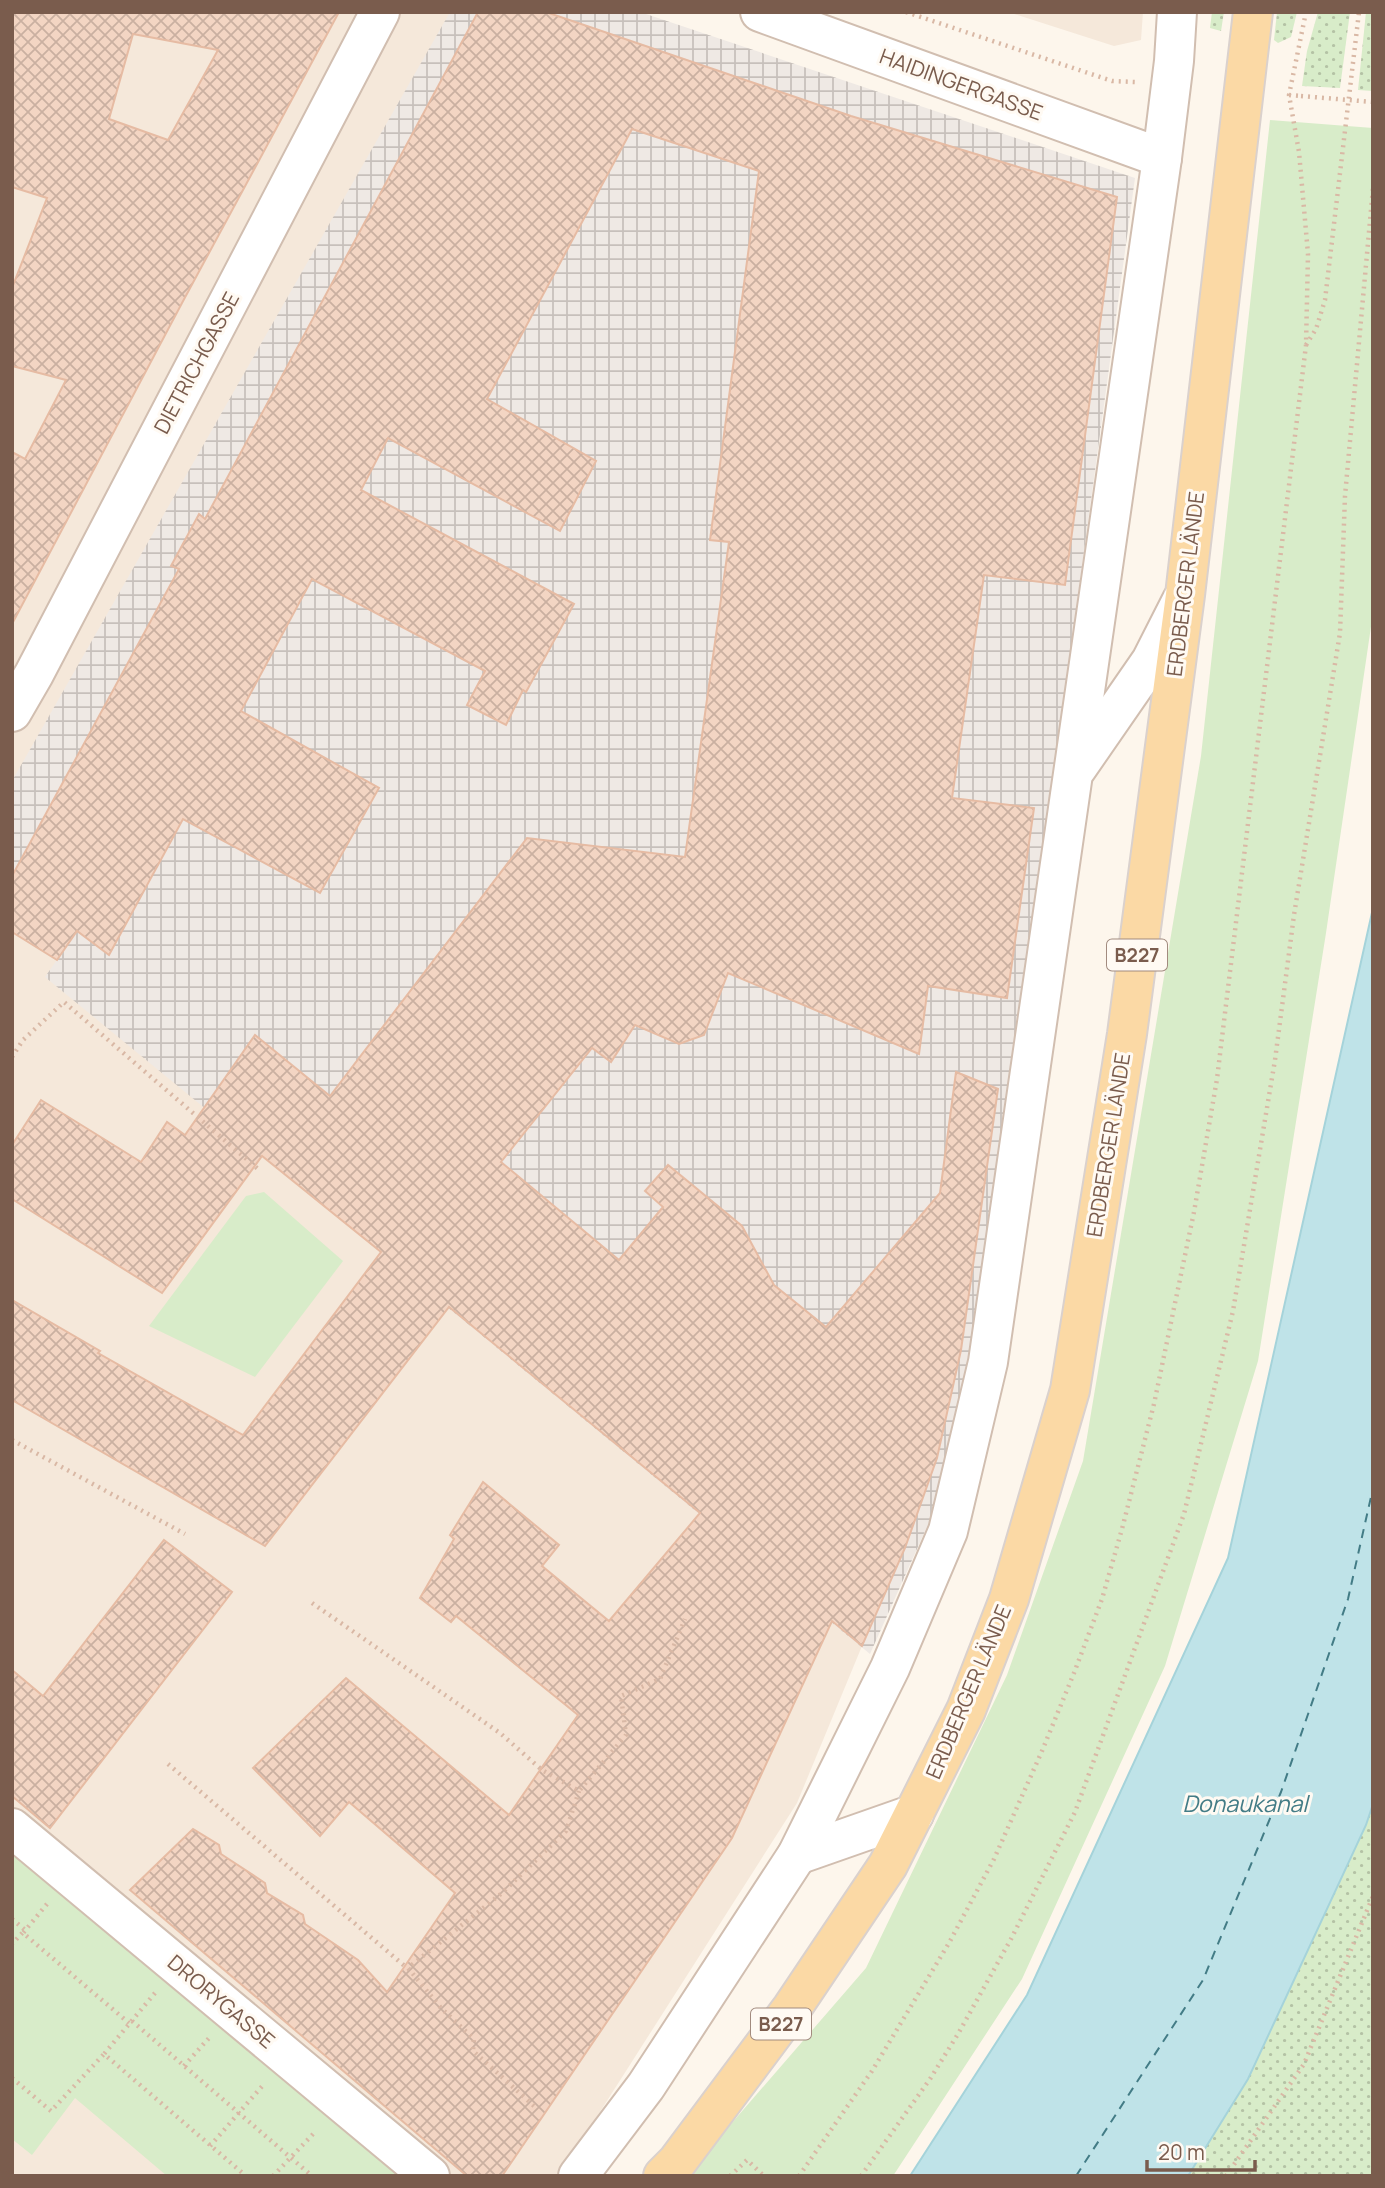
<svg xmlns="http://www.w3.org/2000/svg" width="1385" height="2188" viewBox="0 0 1385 2188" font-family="Manrope,sans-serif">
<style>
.residential{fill:#f5e8da}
.industrial{fill:url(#industrial-grid)}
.grass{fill:url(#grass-dots)}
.park{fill:#d8ecc9}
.water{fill:#bfe3e8;stroke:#a5d3da;stroke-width:2}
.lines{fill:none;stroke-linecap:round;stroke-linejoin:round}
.ferry{stroke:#437c86;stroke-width:2;stroke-dasharray:9 7;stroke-linecap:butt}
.building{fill:url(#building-cross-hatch);stroke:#e6bba3;stroke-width:2;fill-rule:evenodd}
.minor-casing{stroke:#d1beb0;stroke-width:42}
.major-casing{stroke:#dad1cd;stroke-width:42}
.path{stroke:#d9b8a5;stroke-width:4.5;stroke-dasharray:2 5;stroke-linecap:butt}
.minor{stroke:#fff;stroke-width:38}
.major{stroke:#fbd9a5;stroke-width:38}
.path-bridge{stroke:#d9b8a5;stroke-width:4.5;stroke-dasharray:2 5;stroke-linecap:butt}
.labels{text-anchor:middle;stroke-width:6;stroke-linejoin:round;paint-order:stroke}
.shield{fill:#fffaf3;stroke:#a28b7f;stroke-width:2}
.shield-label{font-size:19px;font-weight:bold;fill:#7a5c4d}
.street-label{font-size:21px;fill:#7a5c4d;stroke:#fffaf3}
.water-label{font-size:23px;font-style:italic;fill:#437c86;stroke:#fffaf3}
</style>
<defs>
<pattern id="industrial-grid" width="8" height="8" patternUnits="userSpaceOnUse" patternTransform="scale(1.75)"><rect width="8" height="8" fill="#efe9e4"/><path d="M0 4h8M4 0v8" fill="none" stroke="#c7c0bb"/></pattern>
<pattern id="grass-dots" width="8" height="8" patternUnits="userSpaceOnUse" patternTransform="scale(1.75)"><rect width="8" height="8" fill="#d8ecc9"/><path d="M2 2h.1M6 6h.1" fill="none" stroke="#b4c2a5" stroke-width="1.8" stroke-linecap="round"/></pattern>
<pattern id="building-cross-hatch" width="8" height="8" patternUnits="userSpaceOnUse" patternTransform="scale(1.75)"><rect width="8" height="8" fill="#f3d5c3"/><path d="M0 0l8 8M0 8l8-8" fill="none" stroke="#cab0a1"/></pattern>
</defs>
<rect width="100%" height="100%" fill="#fdf6ec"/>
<!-- residential -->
<g class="residential">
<polygon points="12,12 451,12 12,782"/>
<polygon points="1008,12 1143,12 1141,40 1114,46"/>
<polygon points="12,884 77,931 57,960 476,1329 862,1646 797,1803 566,2165 555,2176 12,2176"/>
</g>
<!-- industrial -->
<polygon class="industrial" points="450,12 640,12 1135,178 973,1364 938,1502 870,1654 45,977 77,931 12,884 12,781"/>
<!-- grass -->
<g class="grass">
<polygon points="1212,12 1224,12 1221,31 1210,28"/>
<polygon points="1277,12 1297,12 1291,37 1278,43 1274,40"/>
<polygon points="1318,12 1350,12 1340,88 1302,86 1307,51"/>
<polygon points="1366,12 1373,12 1373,91 1358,90"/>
<polygon points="1373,1804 1373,2176 1188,2176 1248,2079 1366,1825"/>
</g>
<!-- park -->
<g class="park">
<polygon points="1270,120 1373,128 1373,613 1326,933 1258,1361 1165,1666 1022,1979 893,2176 686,2176 866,1968 1007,1675 1083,1461 1201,756"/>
<polygon points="264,1192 343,1261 255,1377 149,1326 246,1196"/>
<polygon points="12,1838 412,2176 167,2176 75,2098 32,2155 12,2139"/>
</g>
<!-- water -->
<polygon class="water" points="1373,908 1373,1804 1366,1825 1248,2079 1188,2176 910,2176 1027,1995 1228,1558"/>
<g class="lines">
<!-- ferry -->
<polyline class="ferry" points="1076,2176 1203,1980 1281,1792 1348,1599 1373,1488"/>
</g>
<!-- building -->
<g class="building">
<path d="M12,12H339L182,303L12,624V452L25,459L66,380L12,366V288L47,198L12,187ZM133,34L218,50L168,140L109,119Z"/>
<polygon points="478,12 546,12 851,116 1117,197 1065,585 984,575 952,798 1034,808 1007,998 928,986 919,1054 728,973 704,1035 679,1044 635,1025 611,1062 592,1048 501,1162 619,1260 663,1207 645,1191 668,1165 742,1226 774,1285 826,1327 940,1193 956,1072 998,1089 961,1350 937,1458 905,1548 862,1646 832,1621 732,1838 502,2176 467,2176 130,1890 193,1829 219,1845 221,1854 265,1883 267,1893 303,1915 305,1924 358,1960 387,1992 455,1893 349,1802 320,1836 253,1768 346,1678 509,1815 578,1715 456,1616 451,1622 420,1598 454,1539 450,1535 483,1482 559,1545 542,1566 609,1621 700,1513 449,1307 265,1546 12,1400 12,1300 100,1351 98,1353 243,1435 381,1252 262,1156 162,1293 12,1199 12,1145 41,1100 141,1162 167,1122 185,1135 255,1035 330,1096 527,838 685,857 729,542 710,540 759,171 632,129 487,399 596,461 560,531 388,438 361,490 574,604 526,692 523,690 506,725 467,705 485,671 312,579 241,711 379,788 320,893 183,819 109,955 77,931 57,960 12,932 12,876 179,569 171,566 199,514 205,519"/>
<polygon points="164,1540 232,1592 50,1828 12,1796 12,1670 43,1696"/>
</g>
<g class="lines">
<!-- minor casing -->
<g class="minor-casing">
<g id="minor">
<polyline points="760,12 1162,158"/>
<polyline points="12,712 34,674 380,12"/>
<polyline points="1077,768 1151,661 1182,600"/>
<polyline points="12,1828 430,2176"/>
<polyline points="797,1855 914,1814"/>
<polyline points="578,2176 646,2086 797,1855 890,1668 948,1531 988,1362 1162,158 1174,61 1177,12"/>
</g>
</g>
<!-- major casing -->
<g class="major-casing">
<polyline id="major" points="663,2176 677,2162 792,2008 888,1865 966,1710 1009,1599 1070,1390 1127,1034 1185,595 1253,12"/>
</g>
<!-- path -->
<g class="path">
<polyline points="906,12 1112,81 1135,82"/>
<polyline points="1289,95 1301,96"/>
<polyline points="1306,345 1316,329 1325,300 1359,12"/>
<polyline points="12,1057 23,1040 64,1002 258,1169"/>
<polyline points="12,1440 185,1534"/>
<polyline points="312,1603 500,1733 542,1770 579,1791 626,1735 621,1696 660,1679 685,1619"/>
<polyline points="168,1764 407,1968"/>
<polyline points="47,1904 23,1933 129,2023"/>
<polyline points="12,1919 25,1930 12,1944"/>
<polyline points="155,1993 104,2054 246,2176"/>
<polyline points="132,2021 312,2176"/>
<polyline points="184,2066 209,2038"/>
<polyline points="12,2078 51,2111 104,2054"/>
<polyline points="534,2106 473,2051 474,2039 441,2008 408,1968 502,1893 566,1831 579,1791"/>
<polyline points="210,2146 264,2084"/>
<polyline points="273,2176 316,2131"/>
<polyline points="730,2176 747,2160 764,2176"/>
<polyline points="799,2176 872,2071 949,1943 994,1859 1042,1751 1074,1673 1102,1599 1122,1529 1154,1404 1194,1212 1217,1079 1306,345 1308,254 1299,152 1289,95 1306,12"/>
<polyline points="861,2176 930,2079 958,2034 1011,1939 1075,1812 1184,1514 1233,1311 1275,1060 1294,915 1340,633 1345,496 1373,188"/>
<polyline points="1226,2176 1304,2064 1373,1896"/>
</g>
<!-- minor -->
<use href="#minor" class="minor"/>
<!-- major -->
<use href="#major" class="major"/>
<!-- path-bridge -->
<polyline class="path-bridge" points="1301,96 1373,102"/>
</g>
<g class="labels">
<!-- shield labels -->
<g class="shield">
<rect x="1107" y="939.5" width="60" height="31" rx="5"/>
<rect x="751" y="2008.5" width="60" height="31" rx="5"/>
</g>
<g class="shield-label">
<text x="1137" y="962">B227</text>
<text x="781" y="2031">B227</text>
</g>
<!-- street labels -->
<g class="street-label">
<text transform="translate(961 85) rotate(20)" y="7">HAIDINGERGASSE</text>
<text transform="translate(197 363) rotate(-62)" y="7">DIETRICHGASSE</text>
<text transform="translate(1186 584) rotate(-83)" y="7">ERDBERGER LÄNDE</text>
<text transform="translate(1109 1145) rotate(-81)" y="7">ERDBERGER LÄNDE</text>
<text transform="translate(969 1692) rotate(-67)" y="7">ERDBERGER LÄNDE</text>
<text transform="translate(221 2002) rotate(40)" y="7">DRORYGASSE</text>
</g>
<!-- water labels -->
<g class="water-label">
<text x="1245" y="1812">Donaukanal</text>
</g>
</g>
<!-- border -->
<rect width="1385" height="2188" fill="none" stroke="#7a5c4d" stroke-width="28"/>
<!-- scale -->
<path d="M1147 2160v10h108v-10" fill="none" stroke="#7a5c4d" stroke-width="3.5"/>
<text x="1158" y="2160" font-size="21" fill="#7a5c4d" stroke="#fffaf3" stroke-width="5" paint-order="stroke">20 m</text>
</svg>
